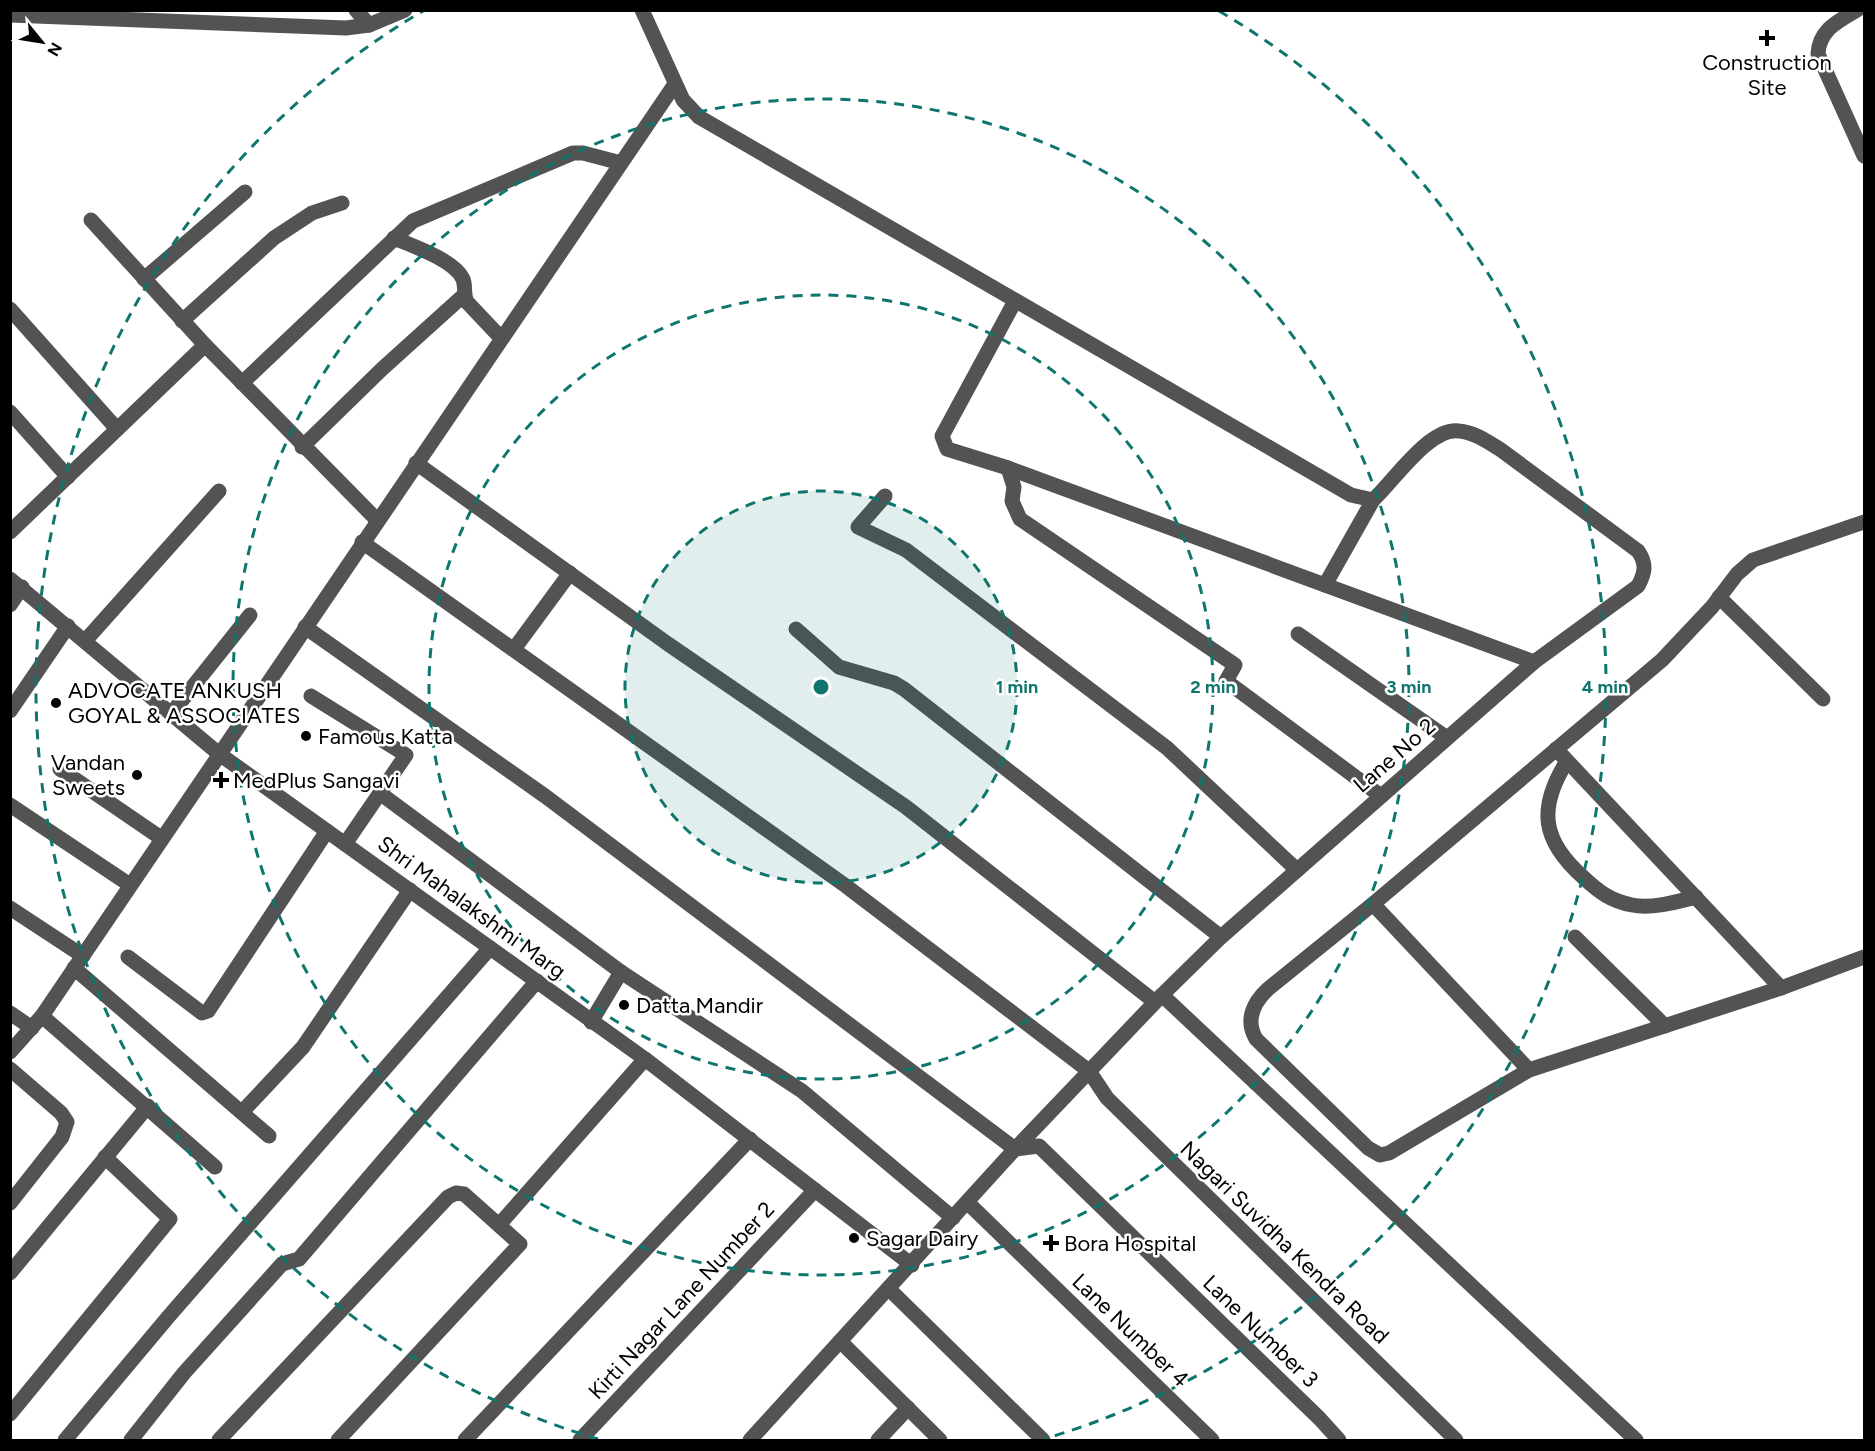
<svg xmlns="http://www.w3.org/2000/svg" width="1875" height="1451" viewBox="0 0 1875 1451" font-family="Figtree,sans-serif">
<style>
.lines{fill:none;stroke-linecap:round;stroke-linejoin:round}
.minor{stroke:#535353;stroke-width:15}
.ring{fill:none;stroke:#0f766e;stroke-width:3;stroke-dasharray:10 8}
.poi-dot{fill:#000;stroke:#fff;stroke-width:2}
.labels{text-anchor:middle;stroke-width:5;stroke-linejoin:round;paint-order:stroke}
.poi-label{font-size:22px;fill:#000;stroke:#fff;text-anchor:start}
.street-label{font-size:22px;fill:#000;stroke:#fff}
.centre{fill:#0f766e;stroke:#fff;stroke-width:3}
.ring-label{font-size:18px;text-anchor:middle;font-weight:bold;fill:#0f766e;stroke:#fff;stroke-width:5;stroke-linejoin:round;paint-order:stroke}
</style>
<rect width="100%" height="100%" fill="#fff"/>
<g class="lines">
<!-- minor -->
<g class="minor">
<polyline points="356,10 369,25"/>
<path d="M642,10L683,100L699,117L1351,495L1373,500C1394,481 1429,427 1459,431C1474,432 1488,442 1501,450L1638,551C1647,564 1645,573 1638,586L1534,662L1221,937L1162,995L1015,1149L750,1440"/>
<path d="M1857,10C1838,21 1819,30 1818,54L1864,156"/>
<polyline points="10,15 346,28 369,25 405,10"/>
<polyline points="91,220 205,345 377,520"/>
<path d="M394,238C413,246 454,260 463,279C466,287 463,294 467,302L501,338"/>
<polyline points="144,279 245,192"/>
<polyline points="1015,301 942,436 947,449 1008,468 1534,662"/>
<polyline points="10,309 117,429"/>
<polyline points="182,321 274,238 312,213 342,203"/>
<polyline points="242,383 413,221 573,153 583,153 621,163"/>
<polyline points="10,412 68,477"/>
<polyline points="302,447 382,369 464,295"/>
<polyline points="416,463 668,644 906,807 1155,1002"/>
<polyline points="1008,468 1014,487 1012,501 1020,519 1235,665 1226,681 1381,796"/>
<polyline points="885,496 858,527 906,550 1167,748 1297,870"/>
<path d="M1864,522L1753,560L1737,574L1712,607L1662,660L1373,904L1268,989C1253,1003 1245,1020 1256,1039L1368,1148L1380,1155L1389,1153L1529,1070L1781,988L1864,957"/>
<polyline points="10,532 205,345"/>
<polyline points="362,542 846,886 1089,1071 1107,1098 1456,1440"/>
<polyline points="10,579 218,753 645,1059 912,1265"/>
<polyline points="1325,585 1373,500"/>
<polyline points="1719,597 1823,699"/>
<polyline points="10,605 22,587"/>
<polyline points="305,627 545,796 1015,1149 1039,1146 1320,1419 1339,1440"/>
<polyline points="796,629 839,667 894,683 904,689 1221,937"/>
<polyline points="1298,634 1447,738"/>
<polyline points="85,641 219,491"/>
<polyline points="514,649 570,573"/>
<polyline points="311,696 406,755 345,844"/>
<polyline points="10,711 68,626"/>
<polyline points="171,714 250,615"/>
<polyline points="1556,749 1781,988"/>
<path d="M1567,761C1537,809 1542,841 1584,878C1599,892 1611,901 1632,905C1652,909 1676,902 1696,897"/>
<polyline points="60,769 161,838"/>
<polyline points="381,794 621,972 802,1091 953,1218"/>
<polyline points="10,805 130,885"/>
<polyline points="1373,904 1529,1070"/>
<polyline points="10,908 83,956"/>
<polyline points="1575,937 1665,1026"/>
<polyline points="128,957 202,1013 208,1011 327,831"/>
<polyline points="74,968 269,1136"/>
<polyline points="1162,995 1636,1440"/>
<polyline points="10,1013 32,1028"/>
<polyline points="42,1016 215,1167"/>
<polyline points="591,1022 621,972"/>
<polyline points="10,1052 42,1016 675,84"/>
<polyline points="10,1069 61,1113 67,1122 62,1137 10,1203"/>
<polyline points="243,1111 303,1047 410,890"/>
<polyline points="967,1202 1212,1440"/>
<polyline points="499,1225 645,1059"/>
<polyline points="10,1273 148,1106"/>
<polyline points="889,1289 1043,1440"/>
<polyline points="842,1343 940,1440"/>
<polyline points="10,1414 170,1219 105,1157"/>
<polyline points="65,1440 169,1316 490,948"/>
<polyline points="131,1440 184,1373 282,1264 299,1259 537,981"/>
<polyline points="219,1440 448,1197 456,1193 464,1194 520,1244 338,1440"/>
<polyline points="465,1440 750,1139"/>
<polyline points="580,1440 815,1190"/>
<polyline points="878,1440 908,1408"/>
</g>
</g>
<!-- distance rings -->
<circle cx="821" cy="687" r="196" fill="#0f766e" fill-opacity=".12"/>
<g class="ring">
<circle cx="821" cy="687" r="196"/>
<circle cx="821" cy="687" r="392"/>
<circle cx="821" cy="687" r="588"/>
<path d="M598 1439A784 784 0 0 1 423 11M1219 11A784 784 0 0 1 1044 1439"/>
</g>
<!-- markers -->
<g class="poi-dot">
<path d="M1764 29h6v6h6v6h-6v6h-6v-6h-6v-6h6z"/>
<circle cx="56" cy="703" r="6"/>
<circle cx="306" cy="736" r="6"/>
<circle cx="137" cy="775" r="6"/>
<path d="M218 771h6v6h6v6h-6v6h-6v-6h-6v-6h6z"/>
<circle cx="624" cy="1005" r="6"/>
<circle cx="854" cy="1238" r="6"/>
<path d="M1048 1234h6v6h6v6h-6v6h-6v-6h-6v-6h6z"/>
</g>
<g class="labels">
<!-- poi labels -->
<g class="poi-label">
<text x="1767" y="70" text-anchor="middle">Construction<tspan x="1767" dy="25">Site</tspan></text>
<text x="68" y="698">ADVOCATE ANKUSH<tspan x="68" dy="25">GOYAL &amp; ASSOCIATES</tspan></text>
<text x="318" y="744">Famous Katta</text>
<text x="125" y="770" text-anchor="end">Vandan<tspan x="125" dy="25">Sweets</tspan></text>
<text x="233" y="788">MedPlus Sangavi</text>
<text x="636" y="1013">Datta Mandir</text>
<text x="866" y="1246">Sagar Dairy</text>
<text x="1064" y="1251">Bora Hospital</text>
</g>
<!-- street labels -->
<g class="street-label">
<text transform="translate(1394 755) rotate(-41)" y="8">Lane No 2</text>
<text transform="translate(472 907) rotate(36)" y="8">Shri Mahalakshmi Marg</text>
<text transform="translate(1285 1242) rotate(44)" y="8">Nagari Suvidha Kendra Road</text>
<text transform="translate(681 1300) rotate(-47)" y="8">Kirti Nagar Lane Number 2</text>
<text transform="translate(1131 1330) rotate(44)" y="8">Lane Number 4</text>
<text transform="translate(1261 1331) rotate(44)" y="8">Lane Number 3</text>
</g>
</g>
<circle cx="821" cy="687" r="9" class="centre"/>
<g class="ring-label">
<text x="1017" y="693">1 min</text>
<text x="1213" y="693">2 min</text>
<text x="1409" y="693">3 min</text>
<text x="1605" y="693">4 min</text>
</g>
<!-- border -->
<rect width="1875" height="1451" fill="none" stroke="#000000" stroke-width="24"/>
<!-- north arrow -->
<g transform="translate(42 42) rotate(120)" stroke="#ffffff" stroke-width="4.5" paint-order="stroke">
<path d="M0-4.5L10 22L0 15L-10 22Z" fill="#000000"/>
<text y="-9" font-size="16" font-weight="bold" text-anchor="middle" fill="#000000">N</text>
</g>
</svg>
